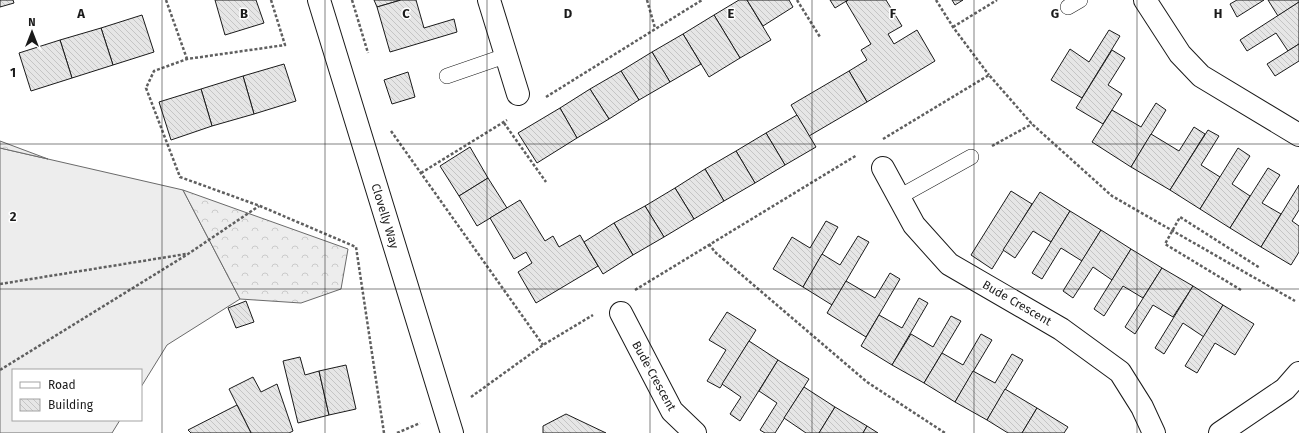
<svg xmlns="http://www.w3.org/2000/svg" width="1299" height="433" viewBox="0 0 1299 433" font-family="'Fira Sans',sans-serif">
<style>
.built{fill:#ededed;stroke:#6a6a6a}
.forest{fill:url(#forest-crowns);stroke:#6a6a6a}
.building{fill:url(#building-back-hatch);stroke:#1a1a1a}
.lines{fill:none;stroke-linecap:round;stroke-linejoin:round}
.lane-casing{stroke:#1a1a1a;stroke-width:16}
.street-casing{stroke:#1a1a1a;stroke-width:24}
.secondary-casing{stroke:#1a1a1a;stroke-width:24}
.path{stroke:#5f5f5f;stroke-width:2.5;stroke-dasharray:3 2;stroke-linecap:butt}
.lane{stroke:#fff;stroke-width:15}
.street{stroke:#fff;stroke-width:22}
.secondary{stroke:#fff;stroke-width:22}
.grid{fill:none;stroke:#1a1a1a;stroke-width:1;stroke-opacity:0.55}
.labels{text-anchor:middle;stroke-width:3;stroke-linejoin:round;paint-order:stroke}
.street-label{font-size:12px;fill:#1a1a1a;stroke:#fff}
.grid-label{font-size:13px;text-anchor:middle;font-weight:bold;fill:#1a1a1a;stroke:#fff;stroke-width:3;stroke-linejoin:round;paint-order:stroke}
</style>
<defs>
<pattern id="forest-crowns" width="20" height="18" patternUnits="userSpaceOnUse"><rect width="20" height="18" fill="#ededed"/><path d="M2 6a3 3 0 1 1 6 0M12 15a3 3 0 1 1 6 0" fill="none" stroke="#cbcbcb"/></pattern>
<pattern id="building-back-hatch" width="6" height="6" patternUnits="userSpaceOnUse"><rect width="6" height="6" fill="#e6e6e6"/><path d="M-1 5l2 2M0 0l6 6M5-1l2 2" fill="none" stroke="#c5c5c5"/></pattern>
</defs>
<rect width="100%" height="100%" fill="#fff"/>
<!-- built -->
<polygon class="built" points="0,148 183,190 240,299 167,345 141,387 141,370 13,370 13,420 120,420 112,433 0,433"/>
<!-- forest -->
<g class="forest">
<polygon points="0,141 48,159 0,148"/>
<polygon points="183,190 348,249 341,289 301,303 240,299"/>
</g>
<!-- building -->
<g class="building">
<polygon points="0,0 13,0 14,3 0,7"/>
<polygon points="215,0 256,0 264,23 225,35"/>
<polygon points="374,0 401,0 377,7"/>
<polygon points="401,0 416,0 424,28 454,19 457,32 390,52 377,7"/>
<polygon points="739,0 747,0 771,40 740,58 714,15"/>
<polygon points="747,0 789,0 793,7 763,26"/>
<polygon points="830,0 848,0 835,8"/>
<polygon points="848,0 886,0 902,26 888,34 894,44 917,30 935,61 867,102 849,71 867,60 861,50 871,44 846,2"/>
<polygon points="952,0 963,0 955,5"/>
<polygon points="1237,0 1264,0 1237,17 1230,4"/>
<polygon points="1268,0 1299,0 1299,2 1278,16"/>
<polygon points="1299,2 1299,44 1288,51 1276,33 1247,51 1240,40"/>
<polygon points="142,15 154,52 113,65 101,28"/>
<polygon points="714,15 740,58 709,77 683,34"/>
<polygon points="101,28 113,65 72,78 60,40"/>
<polygon points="1109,30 1120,36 1082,98 1051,80 1070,49 1089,62"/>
<polygon points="683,34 701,64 670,82 652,52"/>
<polygon points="60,40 72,78 31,91 19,53"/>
<polygon points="1299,44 1299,61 1275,76 1267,64"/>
<polygon points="1112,50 1125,58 1108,85 1122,94 1103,124 1076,108"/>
<polygon points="652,52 670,82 639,100 621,71"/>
<polygon points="284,64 296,101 254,114 243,76"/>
<polygon points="621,71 639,100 609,119 590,89"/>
<polygon points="849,71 867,102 809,136 791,105"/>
<polygon points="408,72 415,97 392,104 384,80"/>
<polygon points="243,76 254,114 212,126 201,89"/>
<polygon points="201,89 212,126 171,140 159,102"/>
<polygon points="590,89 609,119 577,138 560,108"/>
<polygon points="1156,103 1166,110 1131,167 1092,142 1112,110 1141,127"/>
<polygon points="560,108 577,138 537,163 518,133"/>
<polygon points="797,115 816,147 785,165 766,133"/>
<polygon points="1194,127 1205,134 1170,190 1131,167 1151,134 1179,151"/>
<polygon points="1208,130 1219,136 1201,165 1220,177 1200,209 1170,190"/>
<polygon points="766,133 785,165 755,183 736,151"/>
<polygon points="470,147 488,178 459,196 440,166"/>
<polygon points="1238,148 1250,156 1232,184 1250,196 1230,228 1200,209"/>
<polygon points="736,151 755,183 724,201 705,169"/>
<polygon points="1268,168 1280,175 1262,203 1281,214 1261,247 1230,228"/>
<polygon points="705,169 724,201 694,219 675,188"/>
<polygon points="488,178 507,208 477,226 459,196"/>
<polygon points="1299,185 1299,210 1292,221 1299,226 1299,252 1291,265 1261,247"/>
<polygon points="675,188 694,219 664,237 645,206"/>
<polygon points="1011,191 1032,204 992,269 971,255"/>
<polygon points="1040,192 1070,211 1051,242 1033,231 1015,258 1003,250"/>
<polygon points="520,200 545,241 553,236 559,247 580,235 598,266 536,303 518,272 532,263 526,252 514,259 490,218"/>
<polygon points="645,206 664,237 633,255 614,223"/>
<polygon points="1070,211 1101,230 1082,261 1061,248 1042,279 1032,273"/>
<polygon points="826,221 838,227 803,287 773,269 792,237 810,248"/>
<polygon points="614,223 633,255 603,274 584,242"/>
<polygon points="1101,230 1131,249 1112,280 1093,267 1073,298 1063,291"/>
<polygon points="858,236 869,242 832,305 803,287 822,254 840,265"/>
<polygon points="1131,249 1162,268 1143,298 1123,286 1104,316 1094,309"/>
<polygon points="1162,268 1193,286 1173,317 1153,305 1135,334 1125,327"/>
<polygon points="890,273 900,279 866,337 827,313 846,281 875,298"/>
<polygon points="1193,286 1223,305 1204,337 1183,323 1164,354 1155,348"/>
<polygon points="919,298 928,303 892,365 861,346 879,315 902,328"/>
<polygon points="246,301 254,322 236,328 228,308"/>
<polygon points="1223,305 1254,324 1235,355 1215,343 1197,373 1185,366"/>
<polygon points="727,312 756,330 720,388 707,381 726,350 709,340"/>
<polygon points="951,316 961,321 924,383 892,365 911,334 933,347"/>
<polygon points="981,334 992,340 955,402 924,383 942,353 963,365"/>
<polygon points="749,341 778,360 740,421 730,414 741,397 722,384"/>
<polygon points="1012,354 1023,360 987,420 955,402 973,371 995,383"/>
<polygon points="300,357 305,375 319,371 329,415 298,423 283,361"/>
<polygon points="778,360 809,379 775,433 765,433 760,430 777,403 759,391"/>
<polygon points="346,365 356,409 329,415 319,371"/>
<polygon points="253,377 261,392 277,384 293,431 289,433 251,433 229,389"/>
<polygon points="804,387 835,407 819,433 806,433 784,418"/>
<polygon points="1005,389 1037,408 1022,433 1008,433 987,420"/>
<polygon points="237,405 251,433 191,433 188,430"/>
<polygon points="835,407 867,426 863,433 819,433"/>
<polygon points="1037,408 1068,427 1064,433 1022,433"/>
<polygon points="566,414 606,433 543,433 543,426"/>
<polygon points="867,426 878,433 863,433"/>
</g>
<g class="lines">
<!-- lane casing -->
<g class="lane-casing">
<g id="lane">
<polyline points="1068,7 1080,0"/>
<polyline points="447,76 505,56"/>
<polyline points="899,197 971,157"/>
</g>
</g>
<!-- street casing -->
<g class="street-casing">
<g id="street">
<polyline points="489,0 518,94"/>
<polyline points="1145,0 1180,54 1201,76 1299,135"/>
<polyline points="883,168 914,225 949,264 1061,329 1120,372 1142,407 1154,433"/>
<polyline points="621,313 672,411 695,433"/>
<polyline points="1220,433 1285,389 1299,373"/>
</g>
</g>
<!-- secondary casing -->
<g class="secondary-casing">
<polyline id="secondary" points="319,0 452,433"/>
</g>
<!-- path -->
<g class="path">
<polyline points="166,0 187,59"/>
<polyline points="271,0 285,45 187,59 154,71 146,88 180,177 260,206 356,247 384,433"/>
<polyline points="352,0 368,53"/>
<polyline points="647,0 655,28"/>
<polyline points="797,0 820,37"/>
<polyline points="936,0 953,27 989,75"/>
<polyline points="953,27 997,0"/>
<polyline points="546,97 702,0"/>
<polyline points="504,123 546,182"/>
<polyline points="391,131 543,345"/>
<polyline points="883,139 989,75 1032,124 1112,196 1295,301"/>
<polyline points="992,146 1032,124"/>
<polyline points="421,173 507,120"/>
<polyline points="709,244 715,252 867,382 945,433"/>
<polyline points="0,284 186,254"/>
<polyline points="635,290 857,155"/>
<polyline points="1241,290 1165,244 1180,217 1260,268"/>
<polyline points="0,370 188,254 259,206"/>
<polyline points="471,397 543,345 593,315"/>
<polyline points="397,433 420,423"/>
</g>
<!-- lane -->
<use href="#lane" class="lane"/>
<!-- street -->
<use href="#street" class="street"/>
<!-- secondary -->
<use href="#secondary" class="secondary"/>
</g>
<!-- grid -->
<path class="grid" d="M162,0V433M325,0V433M487,0V433M650,0V433M812,0V433M974,0V433M1137,0V433M0,144H1299M0,289H1299"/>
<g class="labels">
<!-- street labels -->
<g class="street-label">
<text transform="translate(385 216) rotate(73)" y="4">Clovelly Way</text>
<text transform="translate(1017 303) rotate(30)" y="4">Bude Crescent</text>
<text transform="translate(654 376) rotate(61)" y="4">Bude Crescent</text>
</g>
</g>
<g class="grid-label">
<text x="81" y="18">A</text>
<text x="244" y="18">B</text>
<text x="406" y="18">C</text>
<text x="568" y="18">D</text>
<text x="731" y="18">E</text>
<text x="893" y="18">F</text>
<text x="1055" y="18">G</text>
<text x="1218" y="18">H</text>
<text x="13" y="77">1</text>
<text x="13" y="221">2</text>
</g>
<!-- legend -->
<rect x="12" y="369" width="130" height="52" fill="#ffffff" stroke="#a3a3a3"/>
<rect x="20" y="382" width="20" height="6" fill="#ffffff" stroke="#a3a3a3"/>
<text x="48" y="389" font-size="12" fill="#1a1a1a">Road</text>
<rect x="20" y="399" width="20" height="12" fill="url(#building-back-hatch)" stroke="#a3a3a3"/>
<text x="48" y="409" font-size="12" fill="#1a1a1a">Building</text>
<!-- north arrow -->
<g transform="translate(32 32)" stroke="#ffffff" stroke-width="3" paint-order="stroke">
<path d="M0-3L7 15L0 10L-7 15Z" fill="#1a1a1a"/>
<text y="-6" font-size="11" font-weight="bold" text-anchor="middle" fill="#1a1a1a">N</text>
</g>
</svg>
